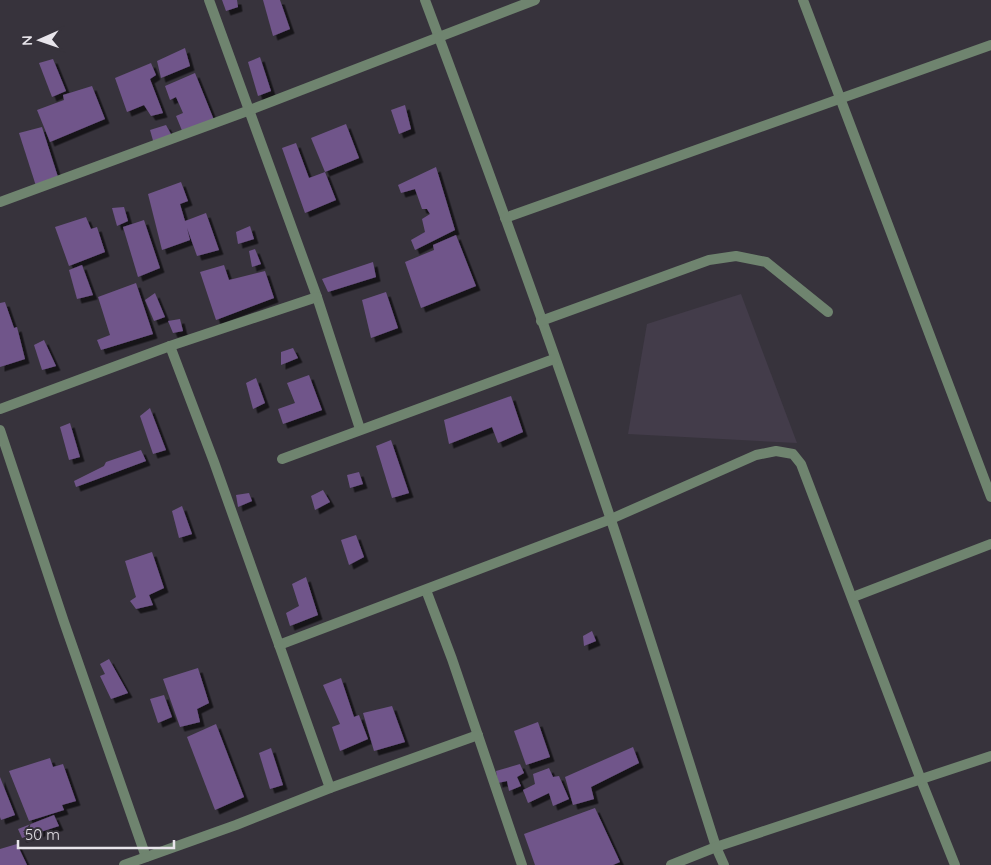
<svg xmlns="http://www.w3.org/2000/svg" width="991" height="865" viewBox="0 0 991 865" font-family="Quicksand,sans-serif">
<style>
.built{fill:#433c4a}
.building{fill:#70558a;filter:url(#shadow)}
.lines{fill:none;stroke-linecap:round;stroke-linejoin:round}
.street{stroke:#6f846f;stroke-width:10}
</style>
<defs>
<filter id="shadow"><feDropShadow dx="4.5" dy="4.5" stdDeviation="0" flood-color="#0009"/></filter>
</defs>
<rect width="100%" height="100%" fill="#37333c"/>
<!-- built -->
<polygon class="built" points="741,294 797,443 628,434 647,324"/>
<!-- building -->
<g class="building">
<polygon points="222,0 237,0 238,7 226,11"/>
<polygon points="263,0 280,0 290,29 273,36"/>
<polygon points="185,48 190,66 161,78 157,61"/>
<polygon points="260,57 271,91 258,96 248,62"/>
<polygon points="53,59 66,91 52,97 39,63"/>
<polygon points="151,63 156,75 150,79 163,113 151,116 144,105 127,112 115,78"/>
<polygon points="195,73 214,120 183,133 176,116 183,113 176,97 170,100 165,86"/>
<polygon points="92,86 105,119 50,142 37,110 64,100 63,95"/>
<polygon points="405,105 411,129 399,134 391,110"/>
<polygon points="346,124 359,158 325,172 311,138"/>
<polygon points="166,125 172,136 154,144 150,130"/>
<polygon points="42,127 58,177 36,186 19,133"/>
<polygon points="296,143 309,178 325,172 336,200 305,213 282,148"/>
<polygon points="436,167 455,230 415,250 411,240 425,232 422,219 430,214 427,209 422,209 415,189 401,193 398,185"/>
<polygon points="181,182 188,201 180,204 185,221 206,213 219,250 197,256 187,228 190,240 162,250 148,194"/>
<polygon points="124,207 128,221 117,226 112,208"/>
<polygon points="86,217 91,229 97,227 105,252 69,266 55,227"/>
<polygon points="144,220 160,268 138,277 123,227"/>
<polygon points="250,226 254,239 238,244 236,232"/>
<polygon points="456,235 476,286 421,308 405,262 434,250 433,245"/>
<polygon points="255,249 261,264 252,267 249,251"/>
<polygon points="373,262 376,277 328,292 322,279"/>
<polygon points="82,265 93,295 77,299 69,270"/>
<polygon points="224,265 229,280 265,271 274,298 216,320 200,272"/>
<polygon points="136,283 153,334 101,350 97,340 110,335 98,297"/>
<polygon points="386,292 398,328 371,338 362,300"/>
<polygon points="155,293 165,317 154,321 145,300"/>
<polygon points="5,302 14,328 17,327 25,359 0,367 0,303"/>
<polygon points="180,319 183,331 173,333 168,321"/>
<polygon points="44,340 56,366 42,370 34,345"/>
<polygon points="293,348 298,358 281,365 281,352"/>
<polygon points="309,375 322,410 283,424 278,409 295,403 287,383"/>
<polygon points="256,378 265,403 253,409 246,383"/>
<polygon points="511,396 523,432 498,443 492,427 449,444 444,420"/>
<polygon points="150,408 166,450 153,454 140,416"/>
<polygon points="70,423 80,457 69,460 60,427"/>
<polygon points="391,440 409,493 392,498 376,446"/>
<polygon points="141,450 146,461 76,487 74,481 104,466 106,462"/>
<polygon points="359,472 363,484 350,488 347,475"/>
<polygon points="323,490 330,502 315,510 311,496"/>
<polygon points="249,493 252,501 238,507 236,495"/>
<polygon points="182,506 192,534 179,538 172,511"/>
<polygon points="356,535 364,557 349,565 341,540"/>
<polygon points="152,552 164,588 149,595 153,605 136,609 130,601 136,597 125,561"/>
<polygon points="306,577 318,615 290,626 286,613 299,606 292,584"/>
<polygon points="592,631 596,641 584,646 583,636"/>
<polygon points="109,659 128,693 111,699 100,676 105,674 100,664"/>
<polygon points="198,668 209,703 197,709 200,722 180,727 163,679"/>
<polygon points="341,678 354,717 359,715 368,739 340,751 332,727 340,724 323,685"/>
<polygon points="164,695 172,717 158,723 150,699"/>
<polygon points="392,706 405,742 374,751 363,713"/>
<polygon points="538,722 550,757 526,765 514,731"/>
<polygon points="216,724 244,797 215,810 187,737"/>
<polygon points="633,747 639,763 591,787 594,799 573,805 565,777"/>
<polygon points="271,748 283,785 270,789 259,753"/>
<polygon points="50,758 53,767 63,764 76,801 62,805 64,810 29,821 9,771"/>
<polygon points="520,764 524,773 517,777 521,786 509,791 507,781 498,783 496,771"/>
<polygon points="549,768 553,777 559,776 569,799 553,806 549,793 528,803 523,790 535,784 533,774"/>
<polygon points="0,777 15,815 1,820 0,817"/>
<polygon points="595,808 620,862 613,865 535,865 524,834"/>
<polygon points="54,815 59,826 22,838 18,829"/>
<polygon points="17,844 27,865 0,865 0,849"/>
</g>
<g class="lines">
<!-- street -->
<g class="street">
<polyline points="209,0 317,297 360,429"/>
<path d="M425,0C489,171 552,344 610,517C647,627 681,737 716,847L724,865"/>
<polyline points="803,0 991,497"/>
<polyline points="0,202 250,110 535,0"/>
<polyline points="505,218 991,45"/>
<polyline points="541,321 709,260 736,256 766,262 828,312"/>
<polyline points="170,346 214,462 330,788"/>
<polyline points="0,409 170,346 317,297"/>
<polyline points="0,430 64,622 146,857"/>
<polyline points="282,459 554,359"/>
<polyline points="426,590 452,659 522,865"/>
<polyline points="853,597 991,544"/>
<polyline points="279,645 611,519 756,455 776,451 793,454 801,464 921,780 955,865"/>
<polyline points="124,865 236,825 330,788 478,735"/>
<polyline points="671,865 716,847 991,756"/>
</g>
</g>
<!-- north arrow -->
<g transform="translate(40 40) rotate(268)" stroke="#37333c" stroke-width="4" paint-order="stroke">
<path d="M0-4L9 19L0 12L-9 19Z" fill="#e8e5eb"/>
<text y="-8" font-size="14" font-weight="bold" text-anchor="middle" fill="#e8e5eb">N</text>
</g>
<!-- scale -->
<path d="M18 840v8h156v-8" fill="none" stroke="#e8e5eb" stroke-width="2.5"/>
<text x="25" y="840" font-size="15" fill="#e8e5eb" stroke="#37333c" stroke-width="4" paint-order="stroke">50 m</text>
</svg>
